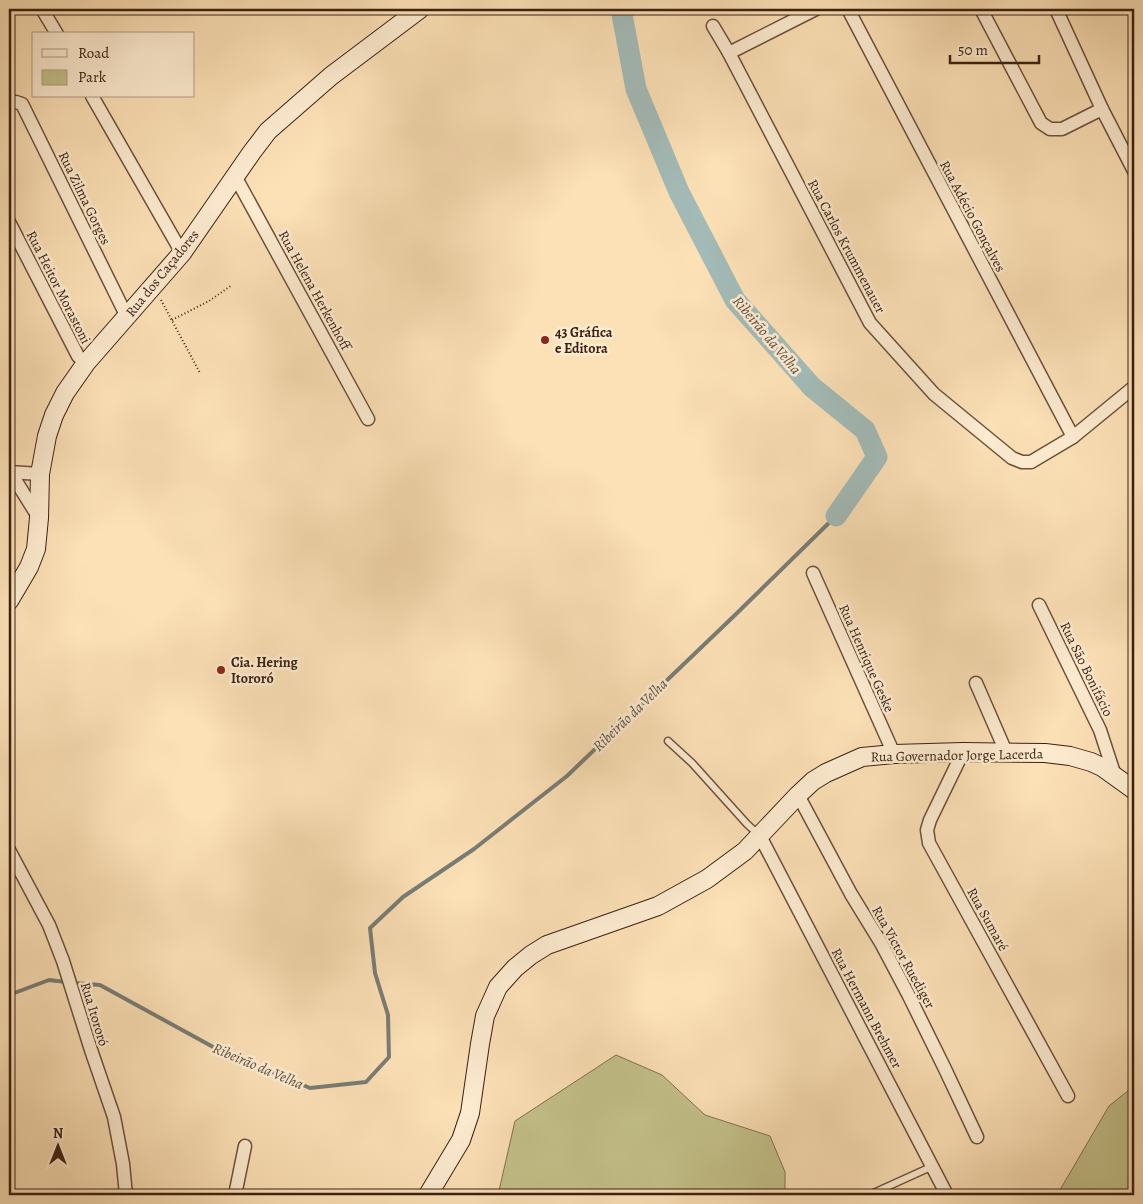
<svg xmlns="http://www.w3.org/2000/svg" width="1143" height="1204" viewBox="0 0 1143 1204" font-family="Alegreya,serif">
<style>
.green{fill:#c4c18a;stroke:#80714e}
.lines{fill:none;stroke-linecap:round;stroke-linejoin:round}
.stream{stroke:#797d76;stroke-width:4}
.river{stroke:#a3bbb8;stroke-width:21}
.lane-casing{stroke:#6b513c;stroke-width:9}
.street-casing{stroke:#6b513c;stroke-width:15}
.secondary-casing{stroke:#3b2113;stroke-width:20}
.path{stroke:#3b2113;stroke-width:2;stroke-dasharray:1 2.5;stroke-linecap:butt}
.lane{stroke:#fdebd0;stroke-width:6}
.street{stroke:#fdebd0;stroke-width:12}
.secondary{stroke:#fdebd0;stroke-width:18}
.poi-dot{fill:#8f2418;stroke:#fdebd0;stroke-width:2}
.labels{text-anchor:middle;stroke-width:5;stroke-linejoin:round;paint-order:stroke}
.street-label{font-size:14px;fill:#3b2113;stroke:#fdebd0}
.poi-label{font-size:14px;font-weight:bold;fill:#3b2113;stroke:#fdebd0;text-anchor:start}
.water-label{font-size:15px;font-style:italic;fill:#5a4f45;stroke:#fdebd0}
</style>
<rect width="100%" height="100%" fill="#fce0b6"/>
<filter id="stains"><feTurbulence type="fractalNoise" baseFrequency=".004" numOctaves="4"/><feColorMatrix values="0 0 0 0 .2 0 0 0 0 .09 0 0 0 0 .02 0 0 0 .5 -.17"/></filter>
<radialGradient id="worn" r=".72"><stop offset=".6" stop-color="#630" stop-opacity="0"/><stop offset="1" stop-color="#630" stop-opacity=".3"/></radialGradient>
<!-- green -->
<g class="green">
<polygon points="616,1055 662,1075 705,1115 770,1136 785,1172 785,1195 498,1195 515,1121"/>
<polygon points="1134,1086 1134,1195 1057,1195 1109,1106"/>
</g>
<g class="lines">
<!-- stream -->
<g class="stream">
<polyline points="73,983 100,985 215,1048 310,1088 366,1082 389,1057 388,1015 375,973 370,928 403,897 474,849 567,776 734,616 836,516"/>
<polyline points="9,995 49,980 66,982"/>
</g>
<!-- river -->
<polyline class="river" points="621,9 636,89 679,192 735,300 812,387 865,430 877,457 836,516"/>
<!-- lane casing -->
<g class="lane-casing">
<g id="lane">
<polyline points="668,741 692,763 747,824 759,835"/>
<polyline points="869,1195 933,1166"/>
</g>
</g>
<!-- street casing -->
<g class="street-casing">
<g id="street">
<polyline points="42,9 57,34"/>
<polyline points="848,9 1073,437"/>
<polyline points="981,9 1041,123 1050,129 1062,129 1102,109"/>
<polyline points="1056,9 1102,109 1134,171"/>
<polyline points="713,26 729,53 870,323 934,394 1012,458 1022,462 1031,462 1073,437 1134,387"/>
<polyline points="729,53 816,9"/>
<polyline points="92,96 182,253"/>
<polyline points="9,102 16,102 22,104 127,317"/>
<polyline points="235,176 368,419"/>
<polyline points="9,222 78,356 86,363"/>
<polyline points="9,470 39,518"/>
<polyline points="9,472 40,474"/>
<polyline points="813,573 894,754"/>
<polyline points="1039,605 1100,730 1115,776"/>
<polyline points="976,683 1006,752"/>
<polyline points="963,752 930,820 927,830 929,843 1068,1096"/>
<polyline points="798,795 851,894 881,943 909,996 945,1069 977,1137"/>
<polyline points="760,836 947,1195"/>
<polyline points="9,850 49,925 63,961 91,1050 114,1117 123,1164 126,1195"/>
<polyline points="235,1195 245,1146"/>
</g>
</g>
<!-- secondary casing -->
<g class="secondary-casing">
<g id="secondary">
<polyline points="9,601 29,567 36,549 39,518 40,474 47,436 54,415 65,393 86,363 182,253 252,152 268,131 331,76 420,9"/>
<polyline points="428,1195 461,1140 470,1113 480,1044 485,1016 498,987 515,968 531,955 547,945 658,906 707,879 745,851 798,795 813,781 826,773 862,757 894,754 963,752 1045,753 1070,756 1091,762 1102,767 1134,790"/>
</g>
</g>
<!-- path -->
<g class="path">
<polyline points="161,300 200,373"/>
<polyline points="172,320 209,301 232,285"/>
</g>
<!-- lane -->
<use href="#lane" class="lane"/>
<!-- street -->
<use href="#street" class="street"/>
<!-- secondary -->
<use href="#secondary" class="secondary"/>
</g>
<!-- markers -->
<g class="poi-dot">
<circle cx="545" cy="340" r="5"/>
<circle cx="221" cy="670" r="5"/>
</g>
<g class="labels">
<!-- street labels -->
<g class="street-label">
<text transform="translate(85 198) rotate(64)" y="5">Rua Zilma Gorges</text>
<text transform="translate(973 216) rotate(62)" y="5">Rua Adécio Gonçalves</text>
<text transform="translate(847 246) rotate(62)" y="5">Rua Carlos Krummenauer</text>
<text transform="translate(162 273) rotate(-51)" y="5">Rua dos Caçadores</text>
<text transform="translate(59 287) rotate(63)" y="5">Rua Heitor Morastoni</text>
<text transform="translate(315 290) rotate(61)" y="5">Rua Helena Herkenhoff</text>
<text transform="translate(867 658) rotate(66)" y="5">Rua Henrique Geske</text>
<text transform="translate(1087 669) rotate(64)" y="5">Rua São Bonifácio</text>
<text transform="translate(957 755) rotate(-1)" y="5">Rua Governador Jorge Lacerda</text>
<text transform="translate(988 919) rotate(61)" y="5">Rua Sumaré</text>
<text transform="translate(904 957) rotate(61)" y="5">Rua Victor Ruediger</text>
<text transform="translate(867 1008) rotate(62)" y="5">Rua Hermann Brehmer</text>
<text transform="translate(95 1014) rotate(73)" y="5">Rua Itororó</text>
</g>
<!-- poi labels -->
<g class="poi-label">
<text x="555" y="337">43 Gráfica<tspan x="555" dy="16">e Editora</tspan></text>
<text x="231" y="667">Cia. Hering<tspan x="231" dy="16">Itororó</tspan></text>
</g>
<!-- water labels -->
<g class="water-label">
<text transform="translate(767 335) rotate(50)" y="5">Ribeirão da Velha</text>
<text transform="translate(630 715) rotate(-44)" y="5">Ribeirão da Velha</text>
<text transform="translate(258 1066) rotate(23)" y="5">Ribeirão da Velha</text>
</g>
</g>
<!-- margin -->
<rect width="1143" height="1204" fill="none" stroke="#fce0b6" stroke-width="30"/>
<rect x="10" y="10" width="1123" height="1184" fill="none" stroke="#3b2113" stroke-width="2.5"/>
<rect x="15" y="15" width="1113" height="1174" fill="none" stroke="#3b2113"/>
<!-- legend -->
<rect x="32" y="32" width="162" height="65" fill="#fdebd0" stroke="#af9a84"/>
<rect x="42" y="49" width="25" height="8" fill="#fdebd0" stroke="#af9a84"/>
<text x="78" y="58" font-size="15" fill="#3b2113">Road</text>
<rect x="42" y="70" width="25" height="15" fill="#c4c18a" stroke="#af9a84"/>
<text x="78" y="82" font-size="15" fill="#3b2113">Park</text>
<!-- north arrow -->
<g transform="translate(58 1146)" stroke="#fdebd0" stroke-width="4" paint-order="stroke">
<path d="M0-4L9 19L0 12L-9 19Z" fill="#3b2113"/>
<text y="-8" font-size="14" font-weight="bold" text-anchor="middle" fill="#3b2113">N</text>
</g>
<!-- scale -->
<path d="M950 55v8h89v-8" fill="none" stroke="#3b2113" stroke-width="2.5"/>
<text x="958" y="55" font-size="15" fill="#3b2113" stroke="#fdebd0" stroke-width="4" paint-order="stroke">50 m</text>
<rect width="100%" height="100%" filter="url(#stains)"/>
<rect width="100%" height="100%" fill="url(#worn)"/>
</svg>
